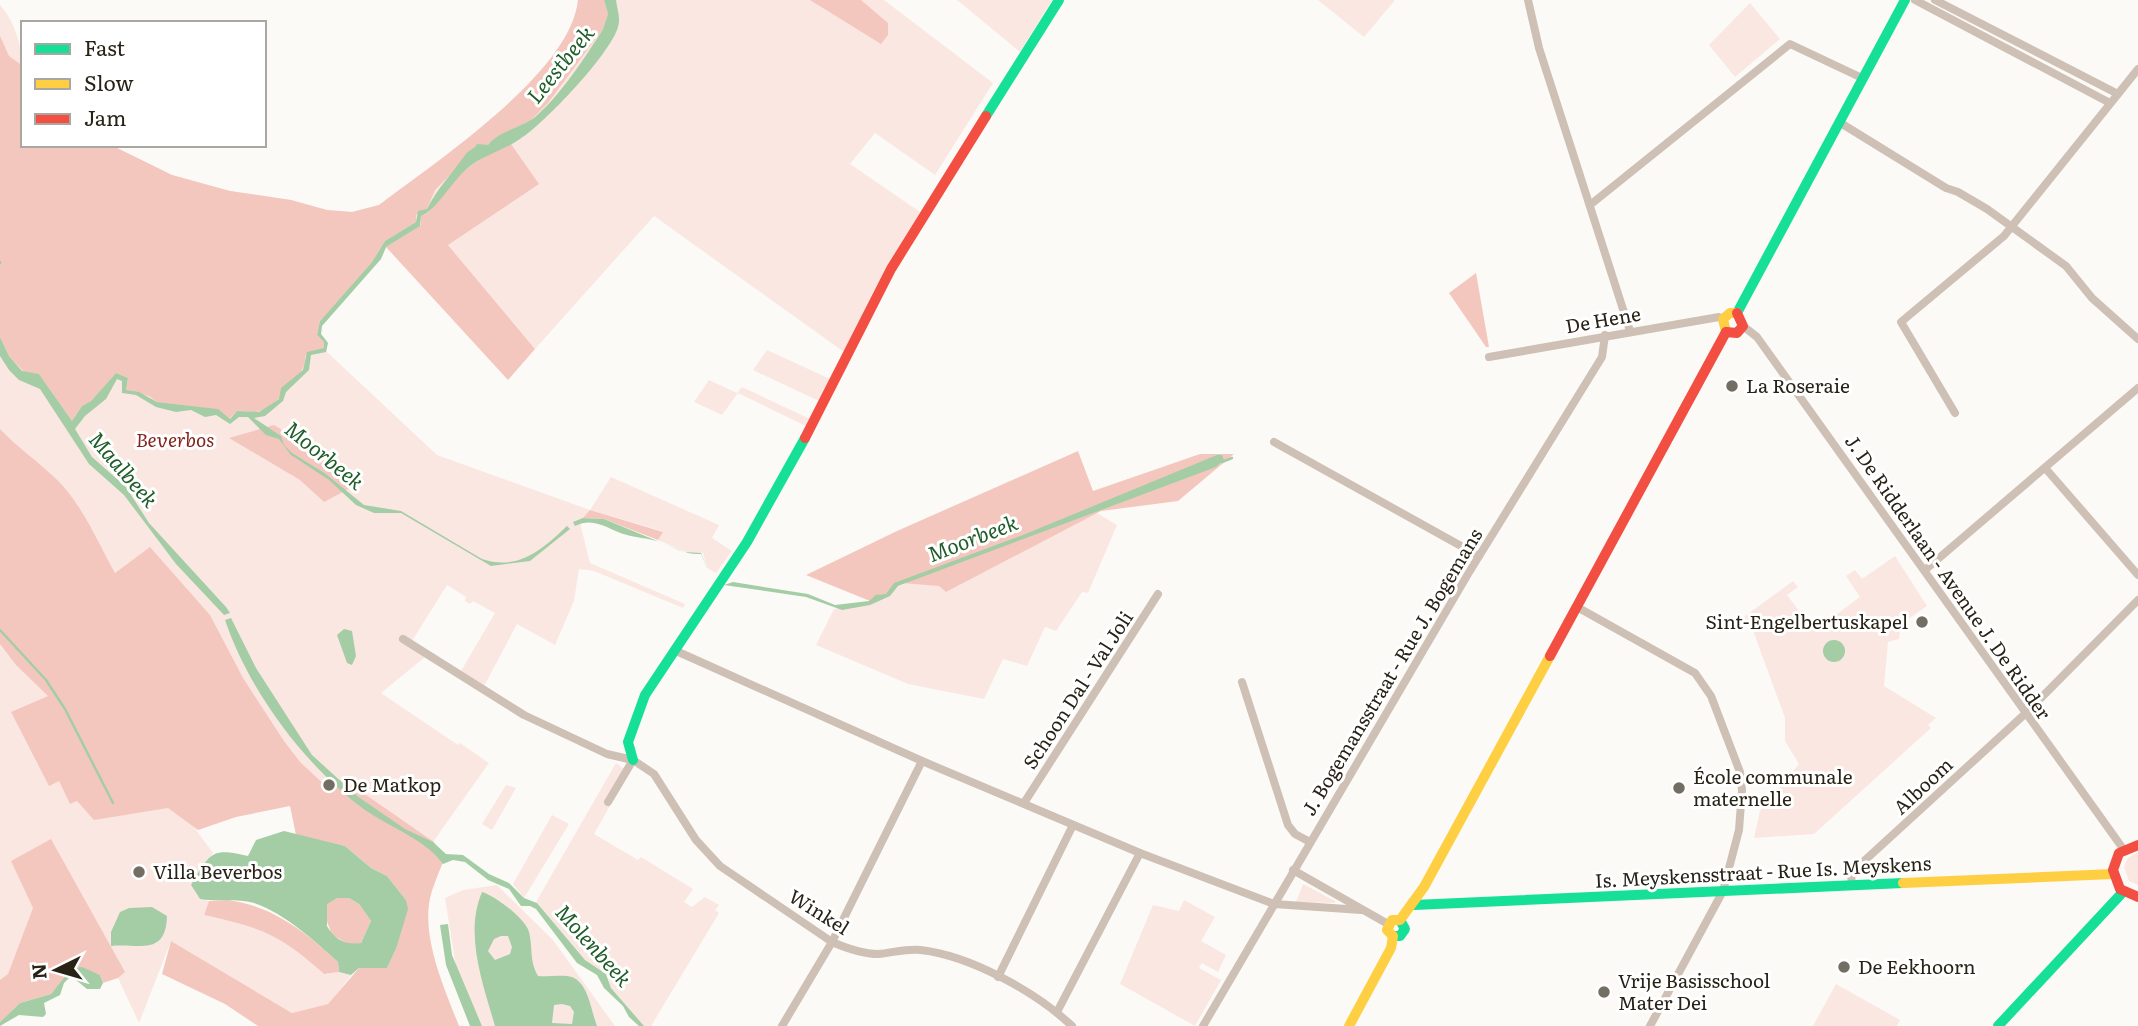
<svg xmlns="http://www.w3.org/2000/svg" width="2138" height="1026" viewBox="0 0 2138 1026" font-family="Literata,serif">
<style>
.green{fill:#fbe7e2}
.forest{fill:#f4c7be}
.water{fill:#a4cda6;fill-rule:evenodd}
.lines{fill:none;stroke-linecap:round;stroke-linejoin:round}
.stream{stroke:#a4cda6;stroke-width:2.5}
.street{stroke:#cec0b5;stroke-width:8}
.fast{stroke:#16e098;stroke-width:10}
.slow{stroke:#ffcf43;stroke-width:10}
.jam{stroke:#f24e42;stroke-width:10}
.poi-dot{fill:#726e64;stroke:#fff;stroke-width:2.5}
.labels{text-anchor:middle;stroke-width:6;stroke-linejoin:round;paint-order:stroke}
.street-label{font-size:19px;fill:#282316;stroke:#fff}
.poi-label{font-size:19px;fill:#282316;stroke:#fff;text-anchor:start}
.park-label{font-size:19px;font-style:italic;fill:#84251d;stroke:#fff}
.water-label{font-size:21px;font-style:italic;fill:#1e5d28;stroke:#fff}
</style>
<rect width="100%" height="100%" fill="#fbfaf6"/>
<!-- green -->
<g class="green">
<path d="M578,0H884L993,83L935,175L875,133L850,164L920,212L876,287L844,352L654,216L535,349L448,245L386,248L381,259L322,326L321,334L327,341V352L437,455L590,510L611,477L719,525L712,538L732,551L716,573L707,568L703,553H688L658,540L662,531L590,510L580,523L590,563L685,604L683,608L594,571L579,569L574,601L555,645L517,624L484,686L461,671L495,613L473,601L470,604L465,601L466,597L447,585L412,641L425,657L381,693L458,745L460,743L489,763L433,842L371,824L319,780L194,827L213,853L191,885L200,899L209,901L204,915C262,928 279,934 324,974L339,972L351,975L329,1004L292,1013L171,941L139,1023L118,978L124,971L70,920L0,987V5C32,41 23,101 23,145H111L172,175L230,191L291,200L327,210L352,212L379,205C435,162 571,73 578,0Z"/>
<polygon points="957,0 1052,0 1020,52"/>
<polygon points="1318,0 1395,0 1364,37"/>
<polygon points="1750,3 1780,39 1735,77 1709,45"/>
<polygon points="767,350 830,379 819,401 753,370"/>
<polygon points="709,380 737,393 742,387 810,419 806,426 738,393 722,415 694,402"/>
<polygon points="1095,512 1117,525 1088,593 1082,592 1056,631 1045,627 1027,666 1003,659 984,699 908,684 816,645 834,609 870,605 897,587"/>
<polygon points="1895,556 1927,606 1901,624 1899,639 1888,642 1884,686 1936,718 1928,725 1931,728 1814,834 1754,838 1760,811 1799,764 1785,741 1785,718 1751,625 1741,619 1793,581 1798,587 1787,595 1814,631 1860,597 1846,576 1855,570 1862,579"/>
<polygon points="616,763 624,769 611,804 594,834 638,860 641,857 693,889 684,902 692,907 705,897 719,905 715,910 719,913 651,1026 644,1026 611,988 608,977 585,960 536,902"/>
<polygon points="506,785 516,788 492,830 482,824"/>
<polygon points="552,815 569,824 524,898 513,884"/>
<polygon points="2138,852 2138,885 2129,881 2124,867 2128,858"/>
<polygon points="1303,884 1335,901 1335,903 1296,902"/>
<polygon points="497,885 553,940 615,1026 482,1026 456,967 445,898 463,890"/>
<polygon points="1184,900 1215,917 1201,941 1226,955 1218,972 1202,963 1199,968 1221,980 1195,1026 1120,984 1153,905 1179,911"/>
<polygon points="1836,984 1900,1020 1897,1026 1813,1026"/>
</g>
<!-- forest -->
<g class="forest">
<path d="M578,0H604L608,14L603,29L548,103L530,121L499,136L488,145L475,148L466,154L461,164L435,190L427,209L416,215V222L385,241L372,262L320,321L317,335L324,342V348L305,356C307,375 277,404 260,411C252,414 245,410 237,411L229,419L215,409L157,402L149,396L126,390L128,378L116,373L91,401L82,406L72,421L39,374L25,373L9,356L0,337V36L9,56L23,66V145H111L172,175L230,191L291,200L327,210L352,212L379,205C435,162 571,73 578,0Z"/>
<polygon points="810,0 861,0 888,23 888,35 881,44"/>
<path d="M511,144L539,184L448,245L535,349L508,380L386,247L421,225V216C433,212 432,206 439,197C456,174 485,153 511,144Z"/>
<polygon points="1476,273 1489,347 1486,347 1449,293"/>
<polygon points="274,425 365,480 324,502 300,480 229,438"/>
<path d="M0,429C17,447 36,460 53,476C81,501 97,541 115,573L150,547L210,615L243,678L284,741L300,762L327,787L343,779L434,842L443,862C438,875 431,890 429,904C424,944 445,990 459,1026H258L225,1004L162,974L171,941L292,1013L328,1004L359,968H387L396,949L406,900L387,876L371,868L345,846L296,835L290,806L236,817L198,830L168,808L94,820L77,801L70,804L59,781L49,786L11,712L48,696L16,665L0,644Z"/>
<polygon points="1078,451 1093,491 1200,454 1234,454 1178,501 1101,511 946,592 939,586 901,583 875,603 806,575 897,531"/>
<polygon points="590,510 663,532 658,540 604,519 583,518"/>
<polygon points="51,839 125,972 118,978 103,983 100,975 89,971 68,974 51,994 20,1003 0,1022 0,980 8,974 33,908 11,861"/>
<polygon points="336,898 349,898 359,904 371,921 361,943 350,945 332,935 325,916 327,903"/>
<path d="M228,900C273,906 305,932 338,962L339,972L324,974C279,934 262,928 204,915L209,901Z"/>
</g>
<!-- water -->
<g class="water">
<path d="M604,0H616C617,9 621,18 618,27C611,53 545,123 520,139C506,149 488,154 473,164C454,176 438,210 421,216L420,226L386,247L381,259L322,326L321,334L328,343L326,352L311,355L309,370L286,392L283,401L265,416L254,418L281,436L284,445L292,453L326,474L364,505L401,511L482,559C518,571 542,550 567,526L570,529L530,561L491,566L401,513H374L356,505L329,480L291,455L279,439L266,435L248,417H239L230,424L216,415L205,417L191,410L176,412L156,407L136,395L122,393V381L117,379L106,399L85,416L75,429L92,457L126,487L149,523L226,607L230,613L224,615L176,564L124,495L89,464L40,389L19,380L9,370L0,356V337L9,356L22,371L39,374L72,421L82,406L91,401L116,373L128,378L126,390L139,392L157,402L218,409L230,419L237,411L259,412L279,399L281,388L303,370L307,352L324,348V342L317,335L320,321L372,262L385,241L416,222L418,211L427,209C438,187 452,174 465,155C469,149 474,150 477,144L488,145C499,131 521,128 535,117C560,96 586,56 603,29L608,14Z"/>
<polygon points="1217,455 1222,455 1224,460 1216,467 898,586 890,596 870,605 842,610 806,597 724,585 733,582 808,594 835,605 869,601 876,595 886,594 894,583 1023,535"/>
<path d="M583,518L604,519L684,552L701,553L708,570L701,554C685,555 675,548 660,542C649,538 637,538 627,535C608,530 595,516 575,526L573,522Z"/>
<path d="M231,618L256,668L312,755L357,796L405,829L433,842L446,854L463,855L489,874L509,883L524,898L537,903L585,960L606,974L611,988L644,1026H639L629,1017L623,1006L604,988L597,975L577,963L536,909L530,906H521L509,889L488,880L465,862L453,860L443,864C425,839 391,828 365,810C305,766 249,691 225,620Z"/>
<polygon points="344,629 352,631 356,656 352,665 347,663 337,635"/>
<circle cx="1834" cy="651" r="11"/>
<path d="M284,831L345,846L371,868L387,876L406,900L408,909L396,949L387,968H359L351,975L339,972L338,962C313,940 286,914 254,903C237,898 218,902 200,899L191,885C210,853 211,847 248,856L256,840ZM337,898H349L359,904L371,921L361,943C345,945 335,940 327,926V904Z"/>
<path d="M482,892C494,895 526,919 529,932C533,948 529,960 538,976C548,977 563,974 572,977C589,984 591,1011 597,1026H495C483,984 464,934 482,892ZM501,936H508L512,947L510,954L495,960L488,951L494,939ZM562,1004L570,1006L574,1012L572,1024L552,1023L554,1005Z"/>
<path d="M152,907L167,916C166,957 138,943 111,946V932L120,912L129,908Z"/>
<polygon points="448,924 452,955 482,1026 470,1026 446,965 440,925"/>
<polygon points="82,967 100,975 103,983 100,989 87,989 71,976 64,983 60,995 44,1003 46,1014 43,1017 19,1015 0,1026 0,1022 20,1003 51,994 71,969"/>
</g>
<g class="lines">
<!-- stream -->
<g class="stream">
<polyline points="0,263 0,262"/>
<polyline points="1222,462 1232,458"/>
<polyline points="0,630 46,680 65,709 113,803"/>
</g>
<!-- street -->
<g class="street">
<polyline points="1528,0 1539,48 1630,331"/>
<polyline points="1915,0 2110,103"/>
<polyline points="1935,0 2118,94"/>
<polyline points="1839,122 1946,188 1958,192 1987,209 2066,266 2092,298 2138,339"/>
<polyline points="1590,205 1790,44 1862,78"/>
<polyline points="1743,326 1757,337 2124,850"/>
<polyline points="1489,357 1719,317 1723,319"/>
<polyline points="1955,413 1901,322 2004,236 2138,69"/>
<polyline points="1274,442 1479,556"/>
<polyline points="2046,469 2138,575"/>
<polyline points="1925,570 2138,388"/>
<polyline points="1577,607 1695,673 1711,696 1740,772 1742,790 1739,830 1723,891 1650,1026"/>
<path d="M403,639L524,715L607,754L633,760L654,774L696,840L720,866L832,942C846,948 862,954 878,954C892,953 907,948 921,950C971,956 1036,992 1072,1026"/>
<polyline points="674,650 922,761 1140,853 1274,904 1361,910"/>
<polyline points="1242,682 1288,825 1295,834 1310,842"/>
<polyline points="608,802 633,760"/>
<polyline points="1024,803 1158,594"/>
<polyline points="1293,870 1388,924"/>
<polyline points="1852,886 1851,873 2026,713 2138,600"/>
<polyline points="998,977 1073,825"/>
<polyline points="1057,1012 1140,853"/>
<polyline points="782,1026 832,942 922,761"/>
<polyline points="1203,1026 1468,574 1602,357 1605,335"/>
</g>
<!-- fast -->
<g class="fast">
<polyline points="986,116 1059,0"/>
<polyline points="1737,313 1905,0"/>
<polyline points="633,760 628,742 645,695 747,542 805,438"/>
<polyline points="1414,905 1903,883"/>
<polyline points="1393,936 1400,936 1405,929 1400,920"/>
<polyline points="1998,1026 2123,892"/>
</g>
<!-- slow -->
<g class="slow">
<polyline points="1726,332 1723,319 1730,313 1737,313"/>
<polyline points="1903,883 2113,874"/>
<polyline points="1349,1026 1391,948 1393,936 1387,930 1392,920 1400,920 1424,887 1550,656"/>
</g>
<!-- jam -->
<g class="jam">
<polyline points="1726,332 1737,333 1743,326 1737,313"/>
<polyline points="805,438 891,269 986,116"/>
<polyline points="1550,656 1726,332"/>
<polyline points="2138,845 2119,853 2113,870 2120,889 2138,897"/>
</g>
</g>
<!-- markers -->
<g class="poi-dot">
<circle cx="1732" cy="386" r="7"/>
<circle cx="1922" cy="622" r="7"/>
<circle cx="329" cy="785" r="7"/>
<circle cx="1679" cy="788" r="7"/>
<circle cx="139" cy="872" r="7"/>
<circle cx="1844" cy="967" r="7"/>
<circle cx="1604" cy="992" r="7"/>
</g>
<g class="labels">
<!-- street labels -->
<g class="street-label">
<text transform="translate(1603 320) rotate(-10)" y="7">De Hene</text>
<text transform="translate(1948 577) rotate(55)" y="7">J. De Ridderlaan - Avenue J. De Ridder</text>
<text transform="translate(1392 672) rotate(-59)" y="7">J. Bogemansstraat - Rue J. Bogemans</text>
<text transform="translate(1078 690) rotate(-57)" y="7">Schoon Dal - Val Joli</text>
<text transform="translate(1923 786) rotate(-43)" y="7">Alboom</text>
<text transform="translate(1763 872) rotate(-3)" y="7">Is. Meyskensstraat - Rue Is. Meyskens</text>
<text transform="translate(819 912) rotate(32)" y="7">Winkel</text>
</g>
<!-- poi labels -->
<g class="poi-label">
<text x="1746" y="393">La Roseraie</text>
<text x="1908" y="629" text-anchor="end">Sint-Engelbertuskapel</text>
<text x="1693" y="784">École communale<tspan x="1693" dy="22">maternelle</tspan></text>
<text x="343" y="792">De Matkop</text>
<text x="153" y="879">Villa Beverbos</text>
<text x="1858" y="974">De Eekhoorn</text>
<text x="1618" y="988">Vrije Basisschool<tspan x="1618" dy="22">Mater Dei</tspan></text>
</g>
<!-- park labels -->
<g class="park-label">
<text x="175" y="447">Beverbos</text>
</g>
<!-- water labels -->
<g class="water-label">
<text transform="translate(561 65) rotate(-51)" y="7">Leestbeek</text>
<text transform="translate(324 456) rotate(39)" y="7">Moorbeek</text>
<text transform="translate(123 470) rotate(49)" y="7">Maalbeek</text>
<text transform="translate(973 539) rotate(-21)" y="7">Moorbeek</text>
<text transform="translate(593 946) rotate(48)" y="7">Molenbeek</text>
</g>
</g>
<!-- legend -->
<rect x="21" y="21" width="245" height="126" fill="#ffffff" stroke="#a9a7a2" stroke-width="2"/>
<rect x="35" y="44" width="35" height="10" fill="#16e098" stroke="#a9a7a2" stroke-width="2"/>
<text x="84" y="56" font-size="21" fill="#282316">Fast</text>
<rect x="35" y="79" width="35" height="10" fill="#ffcf43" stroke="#a9a7a2" stroke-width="2"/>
<text x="84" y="91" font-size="21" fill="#282316">Slow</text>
<rect x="35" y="114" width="35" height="10" fill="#f24e42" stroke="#a9a7a2" stroke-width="2"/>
<text x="84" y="126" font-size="21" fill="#282316">Jam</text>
<!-- north arrow -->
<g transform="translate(56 970) rotate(265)" stroke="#ffffff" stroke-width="5" paint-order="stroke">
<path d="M0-5L12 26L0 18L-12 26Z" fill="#282316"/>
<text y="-10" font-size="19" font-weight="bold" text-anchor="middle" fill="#282316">N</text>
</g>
</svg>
